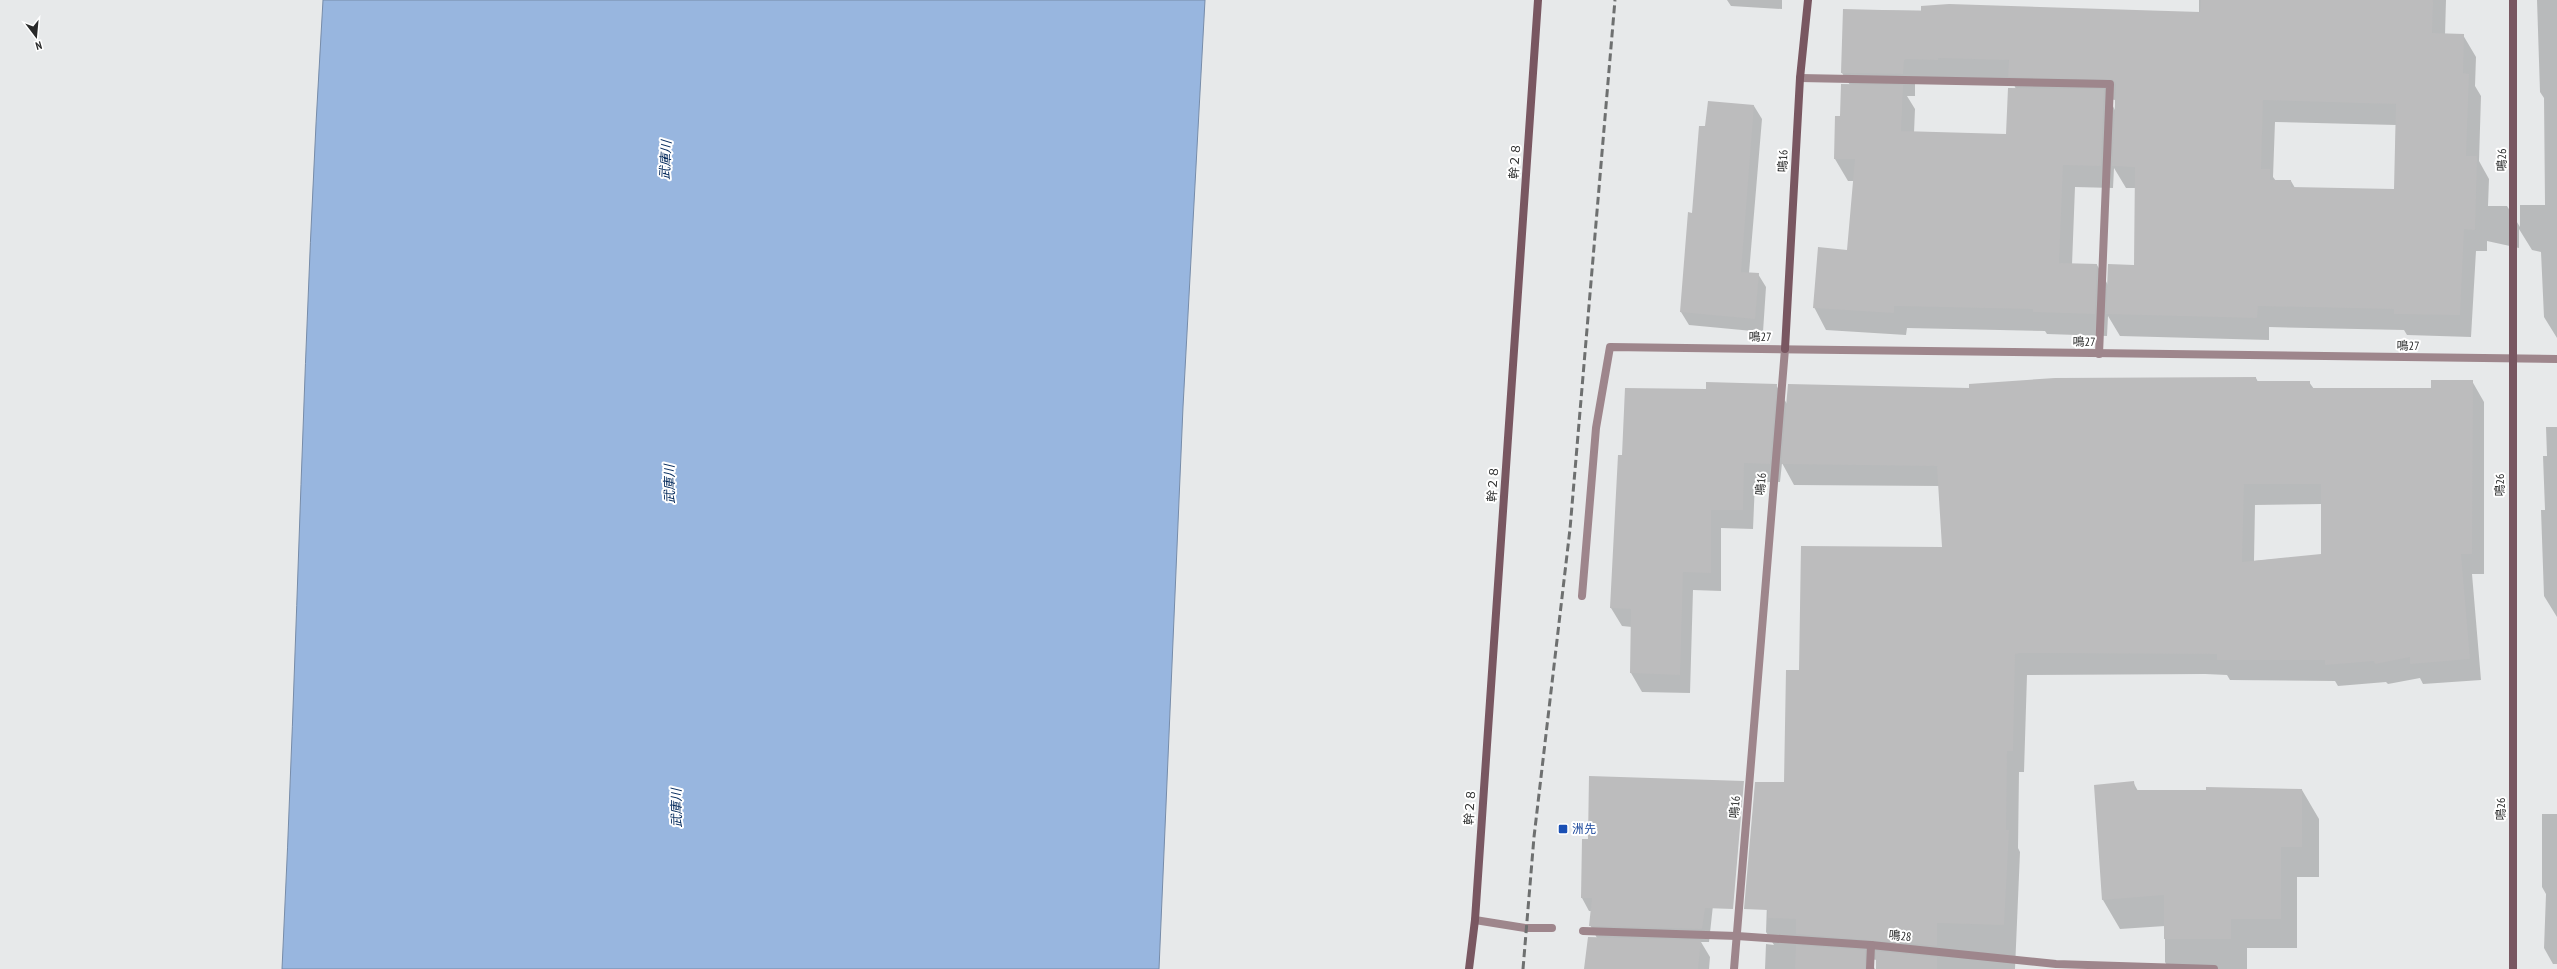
<svg xmlns="http://www.w3.org/2000/svg" width="2557" height="969" viewBox="0 0 2557 969" font-family="'PT Sans Narrow','Noto Sans JP',sans-serif">
<style>
.water{fill:#98b6df;stroke:#778ca9}
.shadow{fill:#0003;fill-rule:evenodd}
.building{fill:#bcbcbd;fill-rule:evenodd}
.lines{fill:none;stroke-linecap:round;stroke-linejoin:round}
.street{stroke:#9e868c;stroke-width:8}
.secondary{stroke:#795761;stroke-width:8}
.rail{stroke:#6e7070;stroke-width:3;stroke-dasharray:8 4;stroke-linecap:butt}
.transit-dot{fill:#1a4fb4;stroke:#fff;stroke-width:1.5}
.labels{text-anchor:middle;stroke-width:4;stroke-linejoin:round;paint-order:stroke}
.street-label{font-size:12px;fill:#292a2a;stroke:#fff}
.transit-label{font-size:12px;fill:#164399;stroke:#fff;text-anchor:start}
.water-label{font-size:13px;font-style:italic;fill:#042a5c;stroke:#fff}
</style>
<rect width="100%" height="100%" fill="#e7e9ea"/>
<!-- water -->
<path class="water" d="M323,0H1205L1183,407L1159,969H282C298,646 303,323 323,0Z"/>
<!-- shadow -->
<g class="shadow">
<polygon points="1727,0 1782,0 1782,9 1731,6"/>
<path d="M2199,0H2446L2445,35H2463L2476,57L2475,86L2481,96L2479,161L2489,179L2488,206H2507L2520,227V205H2545L2544,98L2540,92L2537,0H2557V338L2544,317L2541,252L2532,250L2519,229V248L2487,241V251H2476L2471,337L2407,335L2404,330L2269,327V340L2120,336L2108,316L2107,336L2047,334L2045,331L1907,328L1906,335L1826,330L1814,307L1848,251L1854,181H1848L1835,159L1841,117L1850,85L1842,73L1844,10L2199,13ZM2012,81L2016,89L2007,135L1914,133L1915,109L1907,96H1915V82ZM2109,99L2115,100V110ZM2275,122L2396,125L2395,190L2295,188L2291,181H2276L2273,177ZM2114,168L2126,188H2137L2135,266L2108,285L2097,265H2072L2075,187L2113,188Z"/>
<polygon points="1754,106 1762,119 1749,273 1758,274 1766,287 1763,332 1689,325 1681,312 1706,127"/>
<path d="M2256,378L2258,382H2309L2314,389H2432L2472,381L2484,402V574H2472L2481,680L2423,684L2420,678L2388,684L2386,682L2338,686L2335,681L2230,680L2227,675L2205,674L2027,675L2024,772H2019L2018,848L2020,852L2015,969H1876L1877,960L1869,959L1875,969H1765L1766,944L1774,945L1766,932L1771,783H1785L1800,671L1943,548L1939,486L1794,485L1782,463L1780,482H1755L1753,529L1721,528V591L1693,590L1690,693L1642,692L1631,673L1632,627L1622,626L1611,608L1623,456L1707,390L1776,385L1787,404L1970,389ZM2322,504V555L2254,561L2255,505Z"/>
<polygon points="2546,427 2557,427 2557,617 2544,596 2541,510 2545,510 2543,456 2547,456"/>
<polygon points="2133,782 2138,791 2302,790 2319,819 2319,877 2297,877 2297,948 2247,948 2247,969 2169,969 2165,962 2165,926 2120,929 2103,900"/>
<polygon points="1725,795 1709,942 1701,942 1710,957 1709,969 1585,969 1597,938 1590,925 1592,911 1589,911 1582,898 1589,840"/>
<polygon points="2542,814 2557,814 2557,964 2553,964 2544,948 2546,894 2542,887"/>
</g>
<!-- building -->
<g class="building">
<path d="M2201,0H2433L2432,33L2464,34L2463,73L2469,74L2466,156H2477L2475,230L2464,229L2460,315L2394,314V309L2258,306L2257,318L2106,314L2108,264L2134,265L2135,167L2112,166L2116,84L2113,80L2008,77L2009,60L1938,58V60L1906,59L1904,60L1903,74L1841,73L1843,9L1921,11V6L1949,4L2200,12ZM2263,100L2396,104L2394,189L2291,187V180H2270V169H2261Z"/>
<polygon points="1841,84 1903,85 1901,131 2006,134 2008,88 2104,89 2101,166 2063,165 2059,263 2097,264 2095,314 2033,312 2033,309 1894,306 1894,313 1813,308 1818,247 1847,250 1855,159 1834,159 1835,116 1840,116"/>
<polygon points="1708,101 1754,105 1741,272 1759,273 1755,319 1680,312 1688,212 1692,213 1699,126 1705,126"/>
<path d="M2256,377V381H2310V388H2431V380H2473L2472,554H2461L2470,659L2410,664V657L2375,664L2374,661L2325,665V660H2217V654L2020,653L2015,654L2013,751H2007L2006,830H2009L2004,925L1937,923V946L1796,934V919L1768,918V910L1744,909L1755,782H1784L1786,670H1799L1801,546L1942,547L1937,466L1781,464L1788,384L1969,388V384L2055,378ZM2244,484H2321V554L2242,562Z"/>
<polygon points="1706,382 1777,384 1770,464 1744,463 1743,510 1711,510 1711,573 1683,572 1680,675 1630,673 1631,609 1610,608 1618,455 1622,455 1625,388 1706,389"/>
<polygon points="1589,776 1744,781 1733,909 1705,908 1702,929 1589,926 1592,898 1581,898 1582,839 1588,839"/>
<polygon points="2134,781 2135,790 2206,790 2206,787 2302,789 2302,847 2281,847 2281,919 2231,919 2231,939 2164,939 2164,895 2102,900 2094,785"/>
<polygon points="1588,937 1701,940 1698,969 1584,969"/>
<polygon points="1796,945 1865,950 1865,969 1795,969"/>
<polygon points="1876,951 1937,957 1937,969 1876,969"/>
</g>
<g class="lines">
<!-- street -->
<g class="street">
<polyline points="1800,78 2110,84 2099,354"/>
<polyline points="1582,596 1596,428 1610,347 2557,359"/>
<polyline points="1475,920 1525,928 1552,928"/>
<polyline points="1583,931 1737,936 1871,945 2056,964 2214,969"/>
<polyline points="1734,969 1785,349"/>
<polyline points="1870,969 1871,945"/>
</g>
<!-- secondary -->
<g class="secondary">
<polyline points="1785,349 1800,78 1808,0"/>
<polyline points="1469,969 1475,920 1538,0"/>
<polyline points="2513,969 2513,0"/>
</g>
<!-- rail -->
<polyline class="rail" points="1523,969 1534,837 1570,529 1615,0"/>
</g>
<!-- markers -->
<rect class="transit-dot" x="1558" y="824" width="10" height="10" rx="2"/>
<g class="labels">
<!-- street labels -->
<g class="street-label">
<text transform="translate(2502 160) rotate(-89)" y="4">鳴26</text>
<text transform="translate(1515 161) rotate(-86)" y="4">幹２８</text>
<text transform="translate(1783 161) rotate(-87)" y="4">鳴16</text>
<text transform="translate(1760 337) rotate(1)" y="4">鳴27</text>
<text transform="translate(2084 342) rotate(1)" y="4">鳴27</text>
<text transform="translate(2408 346) rotate(1)" y="4">鳴27</text>
<text transform="translate(1493 484) rotate(-86)" y="4">幹２８</text>
<text transform="translate(1761 484) rotate(-85)" y="4">鳴16</text>
<text transform="translate(2500 485) rotate(-90)" y="4">鳴26</text>
<text transform="translate(1470 807) rotate(-86)" y="4">幹２８</text>
<text transform="translate(1735 807) rotate(-85)" y="4">鳴16</text>
<text transform="translate(2501 809) rotate(-90)" y="4">鳴26</text>
<text transform="translate(1900 936) rotate(6)" y="4">鳴28</text>
</g>
<!-- transit labels -->
<g class="transit-label">
<text x="1572" y="833">洲先</text>
</g>
<!-- water labels -->
<g class="water-label">
<text transform="translate(665 160) rotate(-87)" y="5">武庫川</text>
<text transform="translate(669 484) rotate(-91)" y="5">武庫川</text>
<text transform="translate(676 808) rotate(-91)" y="5">武庫川</text>
</g>
</g>
<!-- north arrow -->
<g transform="translate(36 36) rotate(164)" stroke="#ffffff" stroke-width="3" paint-order="stroke">
<path d="M0-3L7 15L0 10L-7 15Z" fill="#292a2a"/>
<text y="-6" font-size="11" font-weight="bold" text-anchor="middle" fill="#292a2a">N</text>
</g>
</svg>
